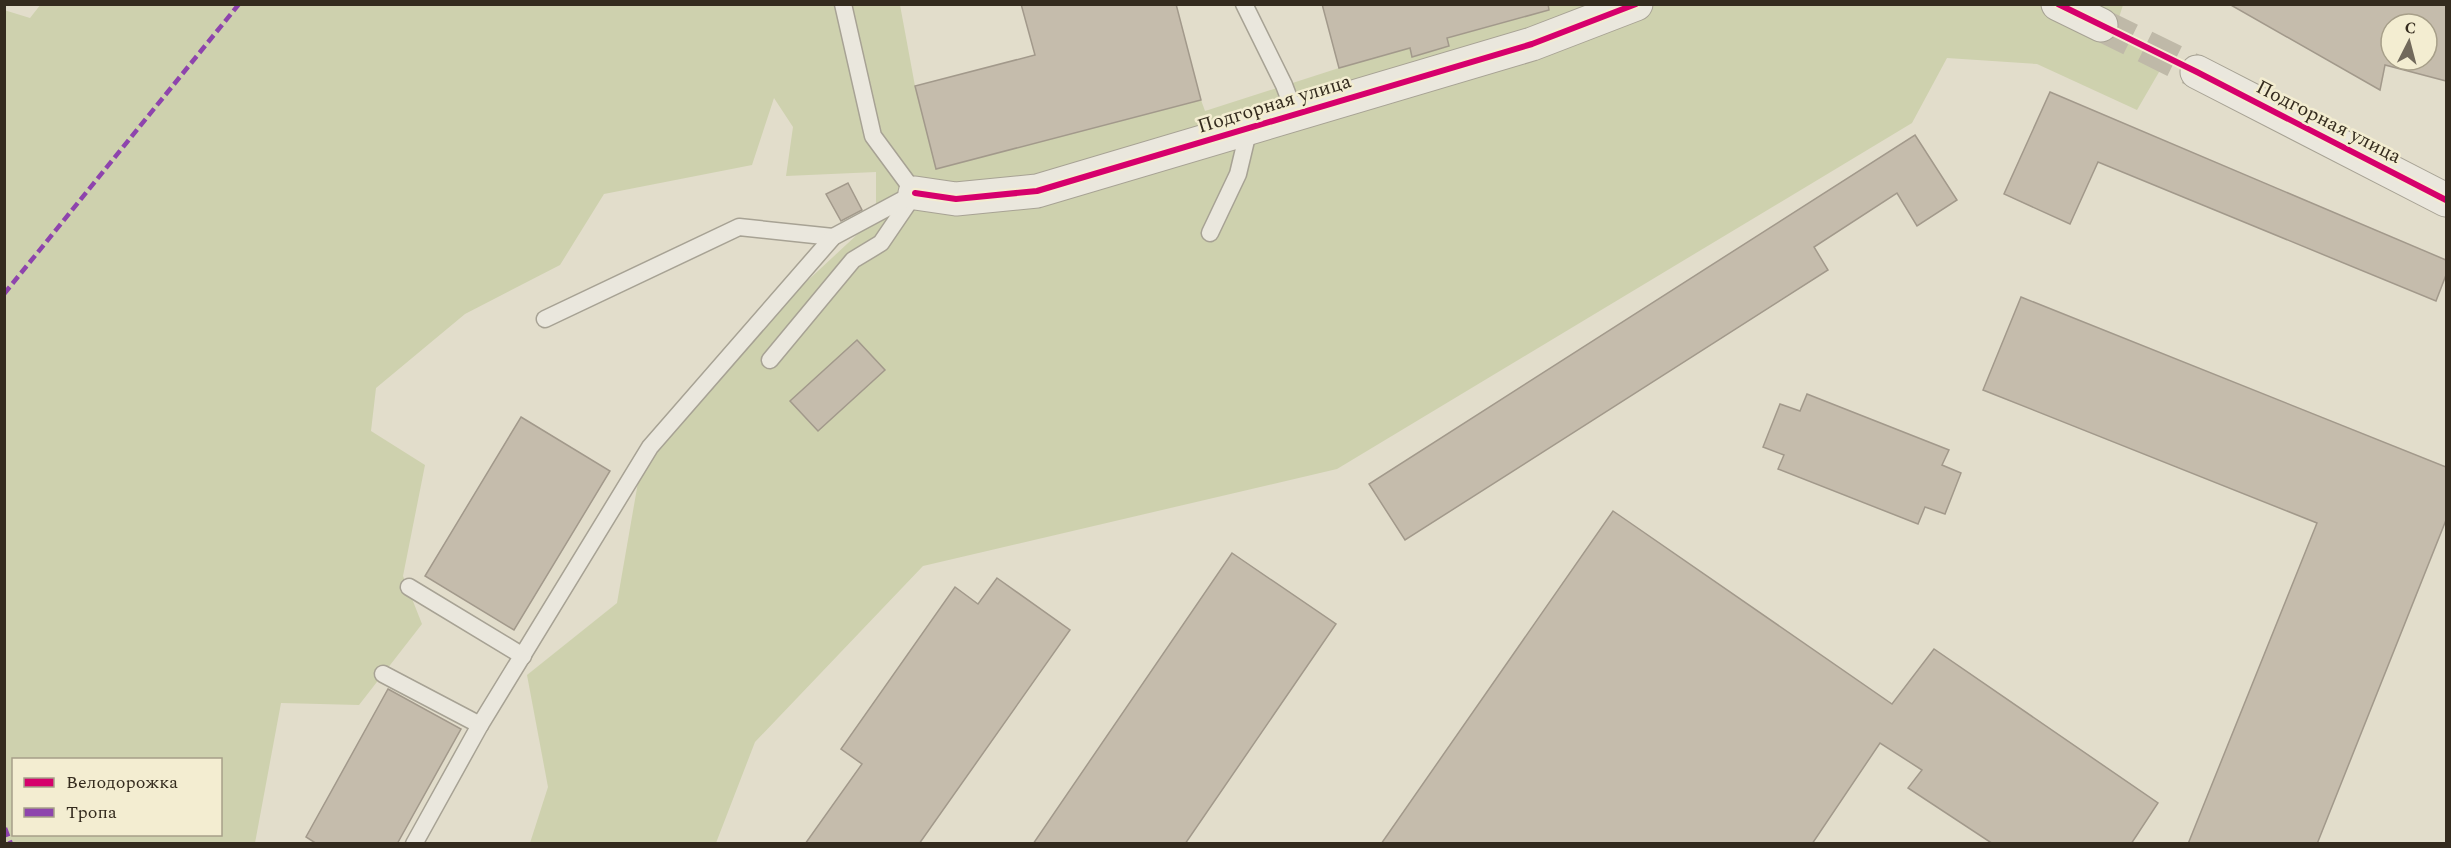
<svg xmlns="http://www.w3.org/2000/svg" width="2451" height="848" viewBox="0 0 2451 848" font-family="Spectral,serif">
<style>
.green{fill:#ced1ae;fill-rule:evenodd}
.building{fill:#c5bcac;stroke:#a2998b;stroke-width:1.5;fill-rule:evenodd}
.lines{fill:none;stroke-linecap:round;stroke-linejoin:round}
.minor-tunnel{stroke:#bfb9a8;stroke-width:33;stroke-dasharray:33 16;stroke-linecap:butt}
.service-casing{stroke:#a7a294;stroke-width:19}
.minor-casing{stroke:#a7a294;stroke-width:35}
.service{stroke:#eae7dd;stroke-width:16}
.minor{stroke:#eae7dd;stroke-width:33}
.quiet{stroke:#8e44ad;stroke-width:4.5;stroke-dasharray:9 4.5;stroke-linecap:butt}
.cycleway-casing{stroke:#f3edd1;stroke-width:10}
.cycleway{stroke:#d6006c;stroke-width:6}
.labels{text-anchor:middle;stroke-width:5;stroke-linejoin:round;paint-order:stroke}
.street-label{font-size:20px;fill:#342b1e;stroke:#f3edd1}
</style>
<rect width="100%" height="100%" fill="#e2ddcb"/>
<!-- green -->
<path class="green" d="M41,4L900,5L915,86L937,169L1201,100L1205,111L1339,68L1410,48L1413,57L1449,46L1447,38L1549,10L1548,5H2123L2114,33L2166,60L2137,110L2037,64L1947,58L1912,123L1337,469L923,566L755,742L716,843H530L548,787L527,675L617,603L641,465L717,365L876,217V172L786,176L793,127L774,98L752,165L604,194L560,265L465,314L376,388L371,431L425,465L403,576L422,624L359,705L281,703L255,843L5,844L4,10L30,18ZM14,760H220V834H14Z"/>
<!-- building -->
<g class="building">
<polygon points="1021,4 1176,4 1201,100 936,169 915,86 1035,55"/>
<polygon points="1322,4 1548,4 1549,10 1447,38 1449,46 1412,57 1410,48 1339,68"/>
<path d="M2229,4H2446V81L2385,65L2380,90ZM2391,24H2427V60H2391Z"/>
<polygon points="2050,92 2446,260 2446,275 2436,301 2098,162 2070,224 2004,194"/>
<polygon points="1915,135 1957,200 1917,226 1897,193 1814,247 1828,270 1405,540 1369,484"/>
<polygon points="848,183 862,210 841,221 826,194"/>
<polygon points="2021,297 2446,467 2446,520 2317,844 2188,844 2317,523 1983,390"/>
<polygon points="857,340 885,370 818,431 790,401"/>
<polygon points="1807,394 1949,450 1942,465 1961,473 1945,514 1925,507 1918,524 1778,469 1784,455 1763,447 1780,404 1800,411"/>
<polygon points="521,417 610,471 514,630 425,576"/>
<polygon points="1613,511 1892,704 1934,649 2158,803 2131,844 1993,844 1908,788 1922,770 1880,743 1812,844 1381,844"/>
<polygon points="1232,553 1336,624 1185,844 1033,844"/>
<polygon points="997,578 1070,630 919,844 805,844 862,764 841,749 955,587 978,604"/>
<polygon points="388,689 461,729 397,844 317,844 306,837"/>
</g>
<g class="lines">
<!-- minor-tunnel -->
<polyline class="minor-tunnel" points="2101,25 2197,72"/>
<!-- service casing -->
<g class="service-casing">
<g id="service">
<polyline points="843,4 873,136 915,193"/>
<polyline points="1244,4 1284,85 1295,114"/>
<polyline points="1210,233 1238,174 1249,128"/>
<polyline points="545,319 739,227 833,237"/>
<polyline points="770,360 853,260 881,243 913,196"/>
<polyline points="409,587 523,656"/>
<polyline points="383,674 480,725"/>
<polyline points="414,844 480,725 650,447 833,237 915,193"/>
</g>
</g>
<!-- minor casing -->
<g class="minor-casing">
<g id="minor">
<polyline points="2058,4 2101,25"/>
<polyline points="2197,72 2446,200"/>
<polyline points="915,193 956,199 1037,191 1532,44 1636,4"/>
</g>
</g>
<!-- service -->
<use href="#service" class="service"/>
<!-- minor -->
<use href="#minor" class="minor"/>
<!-- quiet -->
<g class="quiet">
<polyline points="4,294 239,4"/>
<polyline points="5,828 11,844"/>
</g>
<!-- cycleway casing -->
<g class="cycleway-casing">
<g id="cycleway">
<polyline points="2058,4 2197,72 2446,200"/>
<polyline points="915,193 956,199 1037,191 1532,44 1636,4"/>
</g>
</g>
<!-- cycleway -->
<use href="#cycleway" class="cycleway"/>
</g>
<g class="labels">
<!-- street labels -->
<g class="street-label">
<text transform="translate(1274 103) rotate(-17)" y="7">Подгорная улица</text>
<text transform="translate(2329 121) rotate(27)" y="7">Подгорная улица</text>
</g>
</g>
<!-- border -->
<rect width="2451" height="848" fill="none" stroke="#342b1e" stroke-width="12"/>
<!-- legend -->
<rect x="12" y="758" width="210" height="78" fill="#f3edd1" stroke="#a79f89" stroke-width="1.5"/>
<rect x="24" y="778" width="30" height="9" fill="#d6006c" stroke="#a79f89" stroke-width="1.5"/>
<text x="66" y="788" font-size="18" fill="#342b1e">Велодорожка</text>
<rect x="24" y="808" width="30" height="9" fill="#8e44ad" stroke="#a79f89" stroke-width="1.5"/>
<text x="66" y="818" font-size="18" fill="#342b1e">Тропа</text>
<!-- north arrow -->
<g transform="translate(2409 42) rotate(6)"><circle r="28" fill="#f3edd1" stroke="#a79f89" stroke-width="1.5"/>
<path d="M0-4.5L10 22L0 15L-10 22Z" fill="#71695b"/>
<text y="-9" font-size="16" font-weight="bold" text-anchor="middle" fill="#342b1e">С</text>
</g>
</svg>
